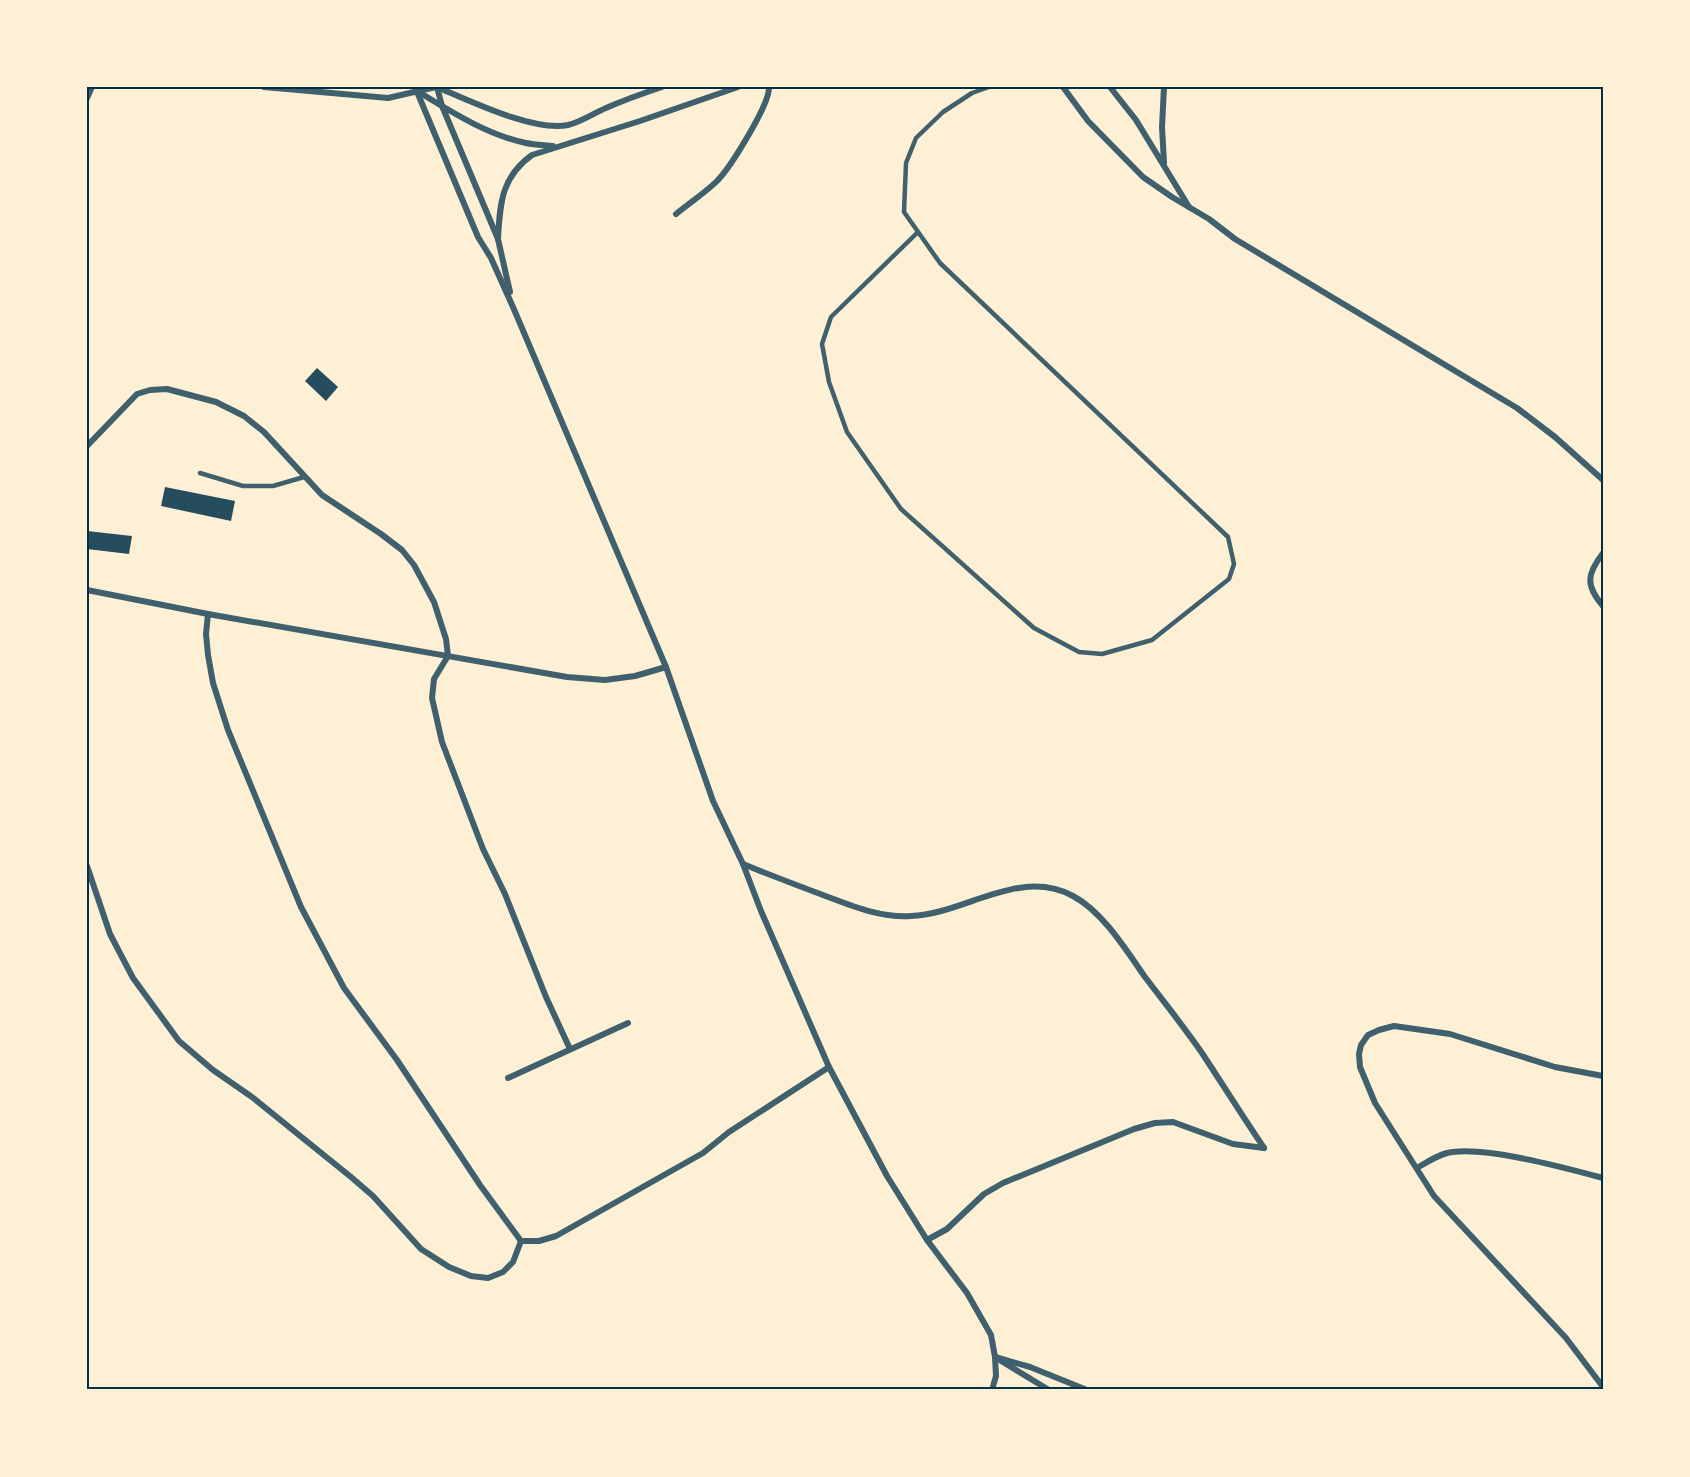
<svg xmlns="http://www.w3.org/2000/svg" width="1690" height="1477" viewBox="0 0 1690 1477" font-family="'DejaVu Sans',sans-serif">
<style>
.building{fill:#264d5e}
.lines{fill:none;stroke-linecap:round;stroke-linejoin:round}
.service{stroke:#3f606c;stroke-width:4.5}
.minor{stroke:#3f606c;stroke-width:6}
.neatline{fill:none;stroke:#003049;stroke-width:2}
</style>
<rect width="100%" height="100%" fill="#fdf0d5"/>
<!-- building -->
<g class="building">
<polygon points="317,368 338,387 326,401 305,381"/>
<polygon points="165,487 235,501 231,521 161,506"/>
<polygon points="87,531 132,536 129,554 87,549"/>
</g>
<g class="lines">
<!-- service -->
<g class="service">
<polyline points="918,232 831,317 822,344 829,382 847,432 901,509 1034,628 1079,652 1102,654 1152,640 1229,579 1234,564 1228,537 940,263 904,212 906,163 916,138 943,112 972,93 989,87"/>
<polyline points="200,473 243,486 273,486 304,477"/>
</g>
<!-- minor -->
<g class="minor">
<polyline points="264,87 388,98 436,87"/>
<polyline points="415,87 478,237 491,258 513,307 666,667 713,801 743,864 761,911 829,1067 887,1176 927,1240 967,1293 991,1335 995,1357 996,1376 992,1390"/>
<path d="M437,87C470,101 534,132 568,125C581,122 594,113 606,108C624,100 644,93 662,87"/>
<polyline points="437,87 442,106 498,239 510,292"/>
<polyline points="1063,87 1088,121 1143,177 1172,197 1209,219 1235,239 1517,408 1555,437 1603,480"/>
<polyline points="1110,87 1136,120 1189,207"/>
<polyline points="1164,87 1162,127 1164,163"/>
<path d="M417,91C450,111 487,135 526,143C535,145 544,145 553,146"/>
<polyline points="87,98 92,87"/>
<path d="M676,214C689,203 705,193 717,181C730,168 770,104 769,87"/>
<path d="M498,239C500,204 501,177 532,155L640,121L738,87"/>
<polyline points="87,446 137,394 150,390 167,389 216,402 244,416 264,432 322,495 381,534 402,550 414,565 434,602 446,639 448,656 434,679 432,698 442,742 483,849 505,894 546,997 570,1049"/>
<path d="M1603,553C1587,574 1585,585 1603,606"/>
<polyline points="87,590 208,614 567,677 605,680 635,676 666,667"/>
<polyline points="208,614 206,634 208,655 213,683 228,730 301,907 344,988 397,1060 480,1185 521,1241"/>
<path d="M743,864C770,875 796,885 823,895C852,906 880,918 911,916C965,914 1019,867 1073,896C1103,912 1126,950 1145,977C1164,1002 1184,1027 1202,1053C1223,1085 1243,1117 1264,1148"/>
<polyline points="87,866 110,934 133,978 179,1041 213,1070 252,1097 351,1177 373,1196 421,1249 449,1267 471,1276 488,1278 503,1272 513,1262 521,1241"/>
<polyline points="1603,1076 1555,1067 1450,1034 1394,1026 1379,1030 1368,1035 1361,1045 1359,1054 1360,1067 1375,1103 1434,1196 1566,1338 1603,1387"/>
<polyline points="508,1078 628,1023"/>
<path d="M1417,1168C1427,1162 1436,1156 1447,1153C1482,1145 1566,1168 1603,1178"/>
<polyline points="927,1240 947,1229 984,1194 1003,1183 1134,1129 1155,1123 1173,1122 1233,1144 1264,1148"/>
<polyline points="521,1241 539,1241 556,1236 703,1153 729,1132 829,1067"/>
<polyline points="995,1357 1030,1367 1087,1390"/>
<polyline points="998,1359 1049,1390"/>
</g>
</g>
<!-- border -->
<rect width="1690" height="1477" fill="none" stroke="#fdf0d5" stroke-width="177"/>
<rect x="88" y="88" width="1514" height="1300" class="neatline"/>
</svg>
